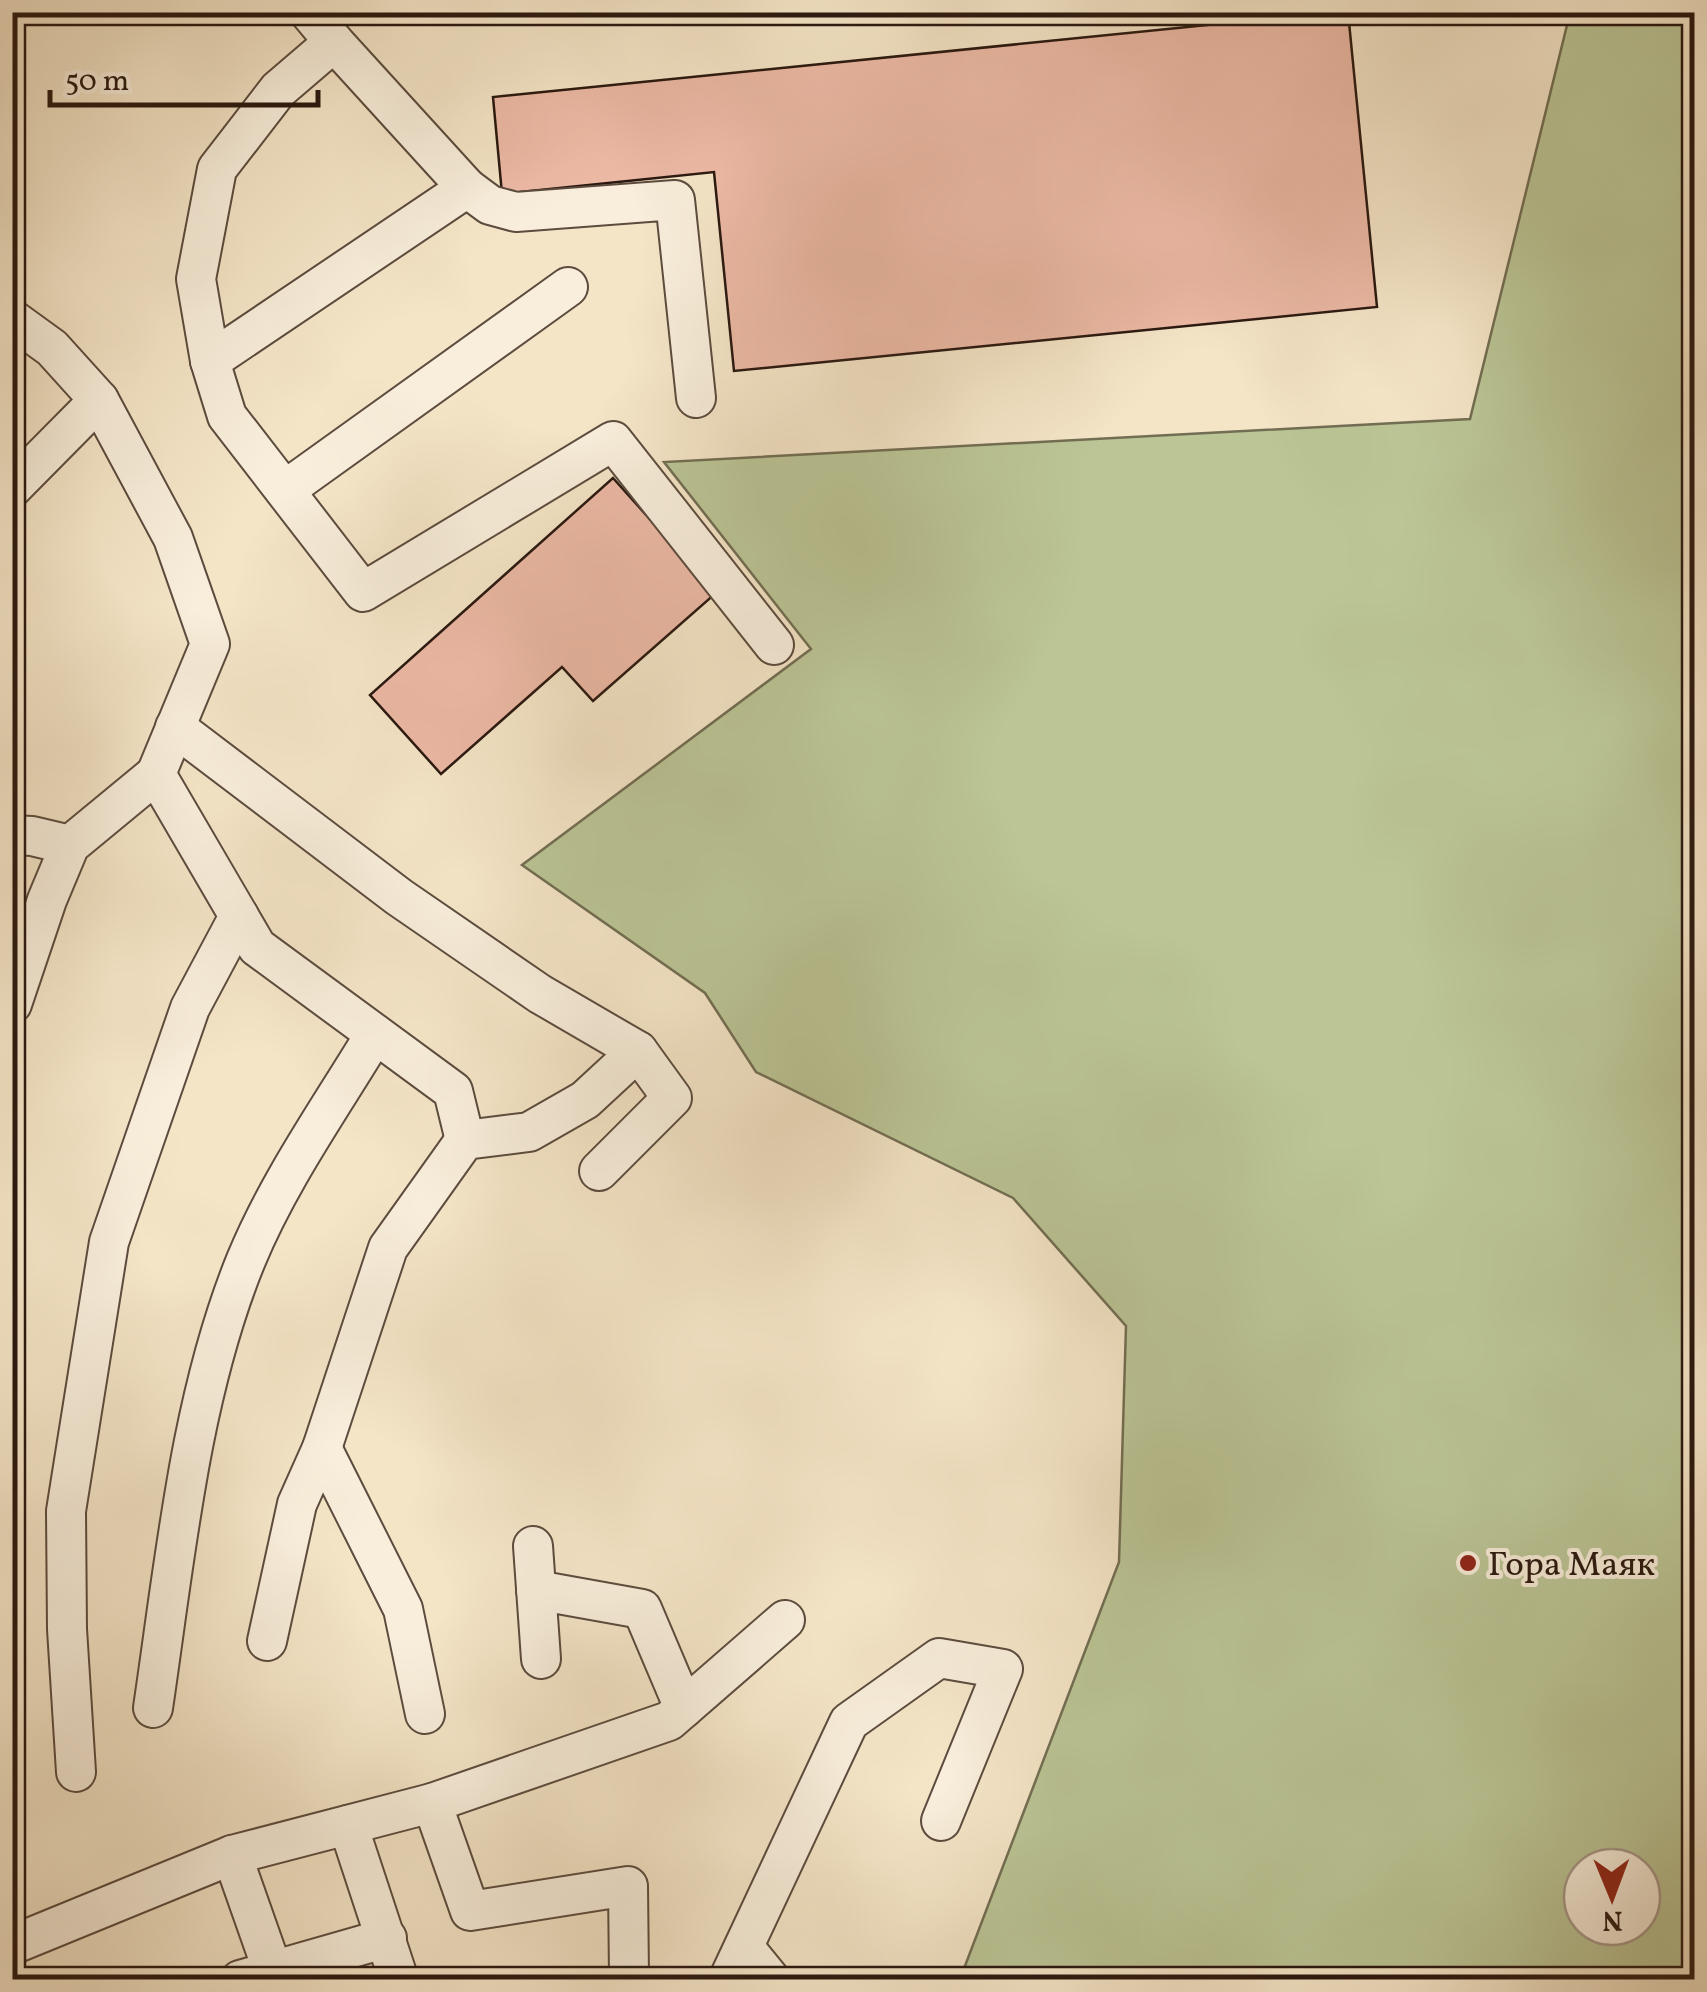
<svg xmlns="http://www.w3.org/2000/svg" width="1707" height="1992" viewBox="0 0 1707 1992" font-family="Vollkorn,serif">
<style>
.green{fill:#bbc596;stroke:#726e53;stroke-width:2.5;fill-rule:evenodd}
.building{fill:#ecb9a5;stroke:#2a1810;stroke-width:2.5}
.lines{fill:none;stroke-linecap:round;stroke-linejoin:round}
.minor-casing{stroke:#5c4b3e;stroke-width:42}
.minor{stroke:#f8eedb;stroke-width:38}
.poi-dot{fill:#8f2418;stroke:#f8eedb;stroke-width:4}
.labels{text-anchor:middle;stroke-width:8;stroke-linejoin:round;paint-order:stroke}
.poi-label{font-size:35px;fill:#2a1810;stroke:#f8eedb;text-anchor:start}
</style>
<rect width="100%" height="100%" fill="#f4e5c7"/>
<filter id="stains"><feTurbulence type="fractalNoise" baseFrequency=".002" numOctaves="4"/><feColorMatrix values="0 0 0 0 .2 0 0 0 0 .09 0 0 0 0 .02 0 0 0 .5 -.17"/></filter>
<radialGradient id="worn" r=".72"><stop offset=".6" stop-color="#630" stop-opacity="0"/><stop offset="1" stop-color="#630" stop-opacity=".3"/></radialGradient>
<!-- green -->
<path class="green" d="M1570,13H1694V1979H960L1119,1562L1126,1326L1013,1198L756,1072L705,993L522,865L811,649L664,462L1470,419ZM1582,1867H1642V1927H1582Z"/>
<!-- building -->
<g class="building">
<polygon points="1337,12 1348,12 1377,307 734,371 714,172 502,194 493,97"/>
<polygon points="613,478 716,593 593,701 562,667 441,774 370,695"/>
</g>
<g class="lines">
<!-- minor casing -->
<g class="minor-casing">
<g id="minor">
<polyline points="309,12 334,42 278,90 217,169 196,279 210,361 227,416 363,592 613,441 774,645"/>
<polyline points="467,188 490,205 516,212 675,200 696,398"/>
<polyline points="12,319 52,348 99,400 173,538 210,644 156,774 257,947 453,1091 465,1140"/>
<polyline points="210,361 467,188 334,42"/>
<polyline points="12,488 99,400"/>
<polyline points="285,490 568,287"/>
<polyline points="175,727 399,897 540,994 638,1051 585,1100 529,1132 465,1140 388,1248 322,1448 297,1504 267,1641"/>
<polyline points="12,835 32,836 70,845"/>
<polyline points="12,1004 47,900 70,845 156,774"/>
<polyline points="599,1171 672,1098 638,1051"/>
<polyline points="322,1448 403,1609 425,1714"/>
<polyline points="533,1546 541,1659"/>
<polyline points="536,1590 642,1609 684,1708"/>
<path d="M153,1708C175,1560 190,1397 246,1260C279,1180 331,1107 375,1034"/>
<polyline points="76,1772 67,1629 66,1511 109,1242 190,1008 239,916"/>
<polyline points="432,1803 470,1911 628,1886 629,1977 626,1980"/>
<polyline points="348,1825 399,1980"/>
<polyline points="232,1855 276,1980"/>
<polyline points="12,1945 232,1855 432,1803 669,1721 785,1620"/>
<polyline points="744,1947 771,1980"/>
<polyline points="240,1980 387,1938"/>
<polyline points="728,1980 849,1722 939,1658 1003,1669 941,1821"/>
</g>
</g>
<!-- minor -->
<use href="#minor" class="minor"/>
</g>
<!-- markers -->
<circle class="poi-dot" cx="1468" cy="1563" r="10"/>
<g class="labels">
<!-- poi labels -->
<g class="poi-label">
<text x="1488" y="1575">Гора Маяк</text>
</g>
</g>
<!-- margin -->
<rect width="1707" height="1992" fill="none" stroke="#f4e5c7" stroke-width="50"/>
<rect x="15" y="15" width="1677" height="1962" fill="none" stroke="#2a1810" stroke-width="5"/>
<rect x="25" y="25" width="1657" height="1942" fill="none" stroke="#2a1810" stroke-width="2.5"/>
<!-- north arrow -->
<g transform="translate(1612 1897) rotate(179)"><circle r="48" fill="#f8eedb" stroke="#a6988a" stroke-width="2.5"/>
<path d="M0-8L18 38L0 25L-18 38Z" fill="#8f2418"/>
<text y="-15" font-size="28" font-weight="bold" text-anchor="middle" fill="#2a1810">N</text>
</g>
<!-- scale -->
<path d="M50 90v15h268v-15" fill="none" stroke="#2a1810" stroke-width="5"/>
<text x="65" y="90" font-size="30" fill="#2a1810" stroke="#f8eedb" stroke-width="8" paint-order="stroke">50 m</text>
<rect width="100%" height="100%" filter="url(#stains)"/>
<rect width="100%" height="100%" fill="url(#worn)"/>
</svg>
